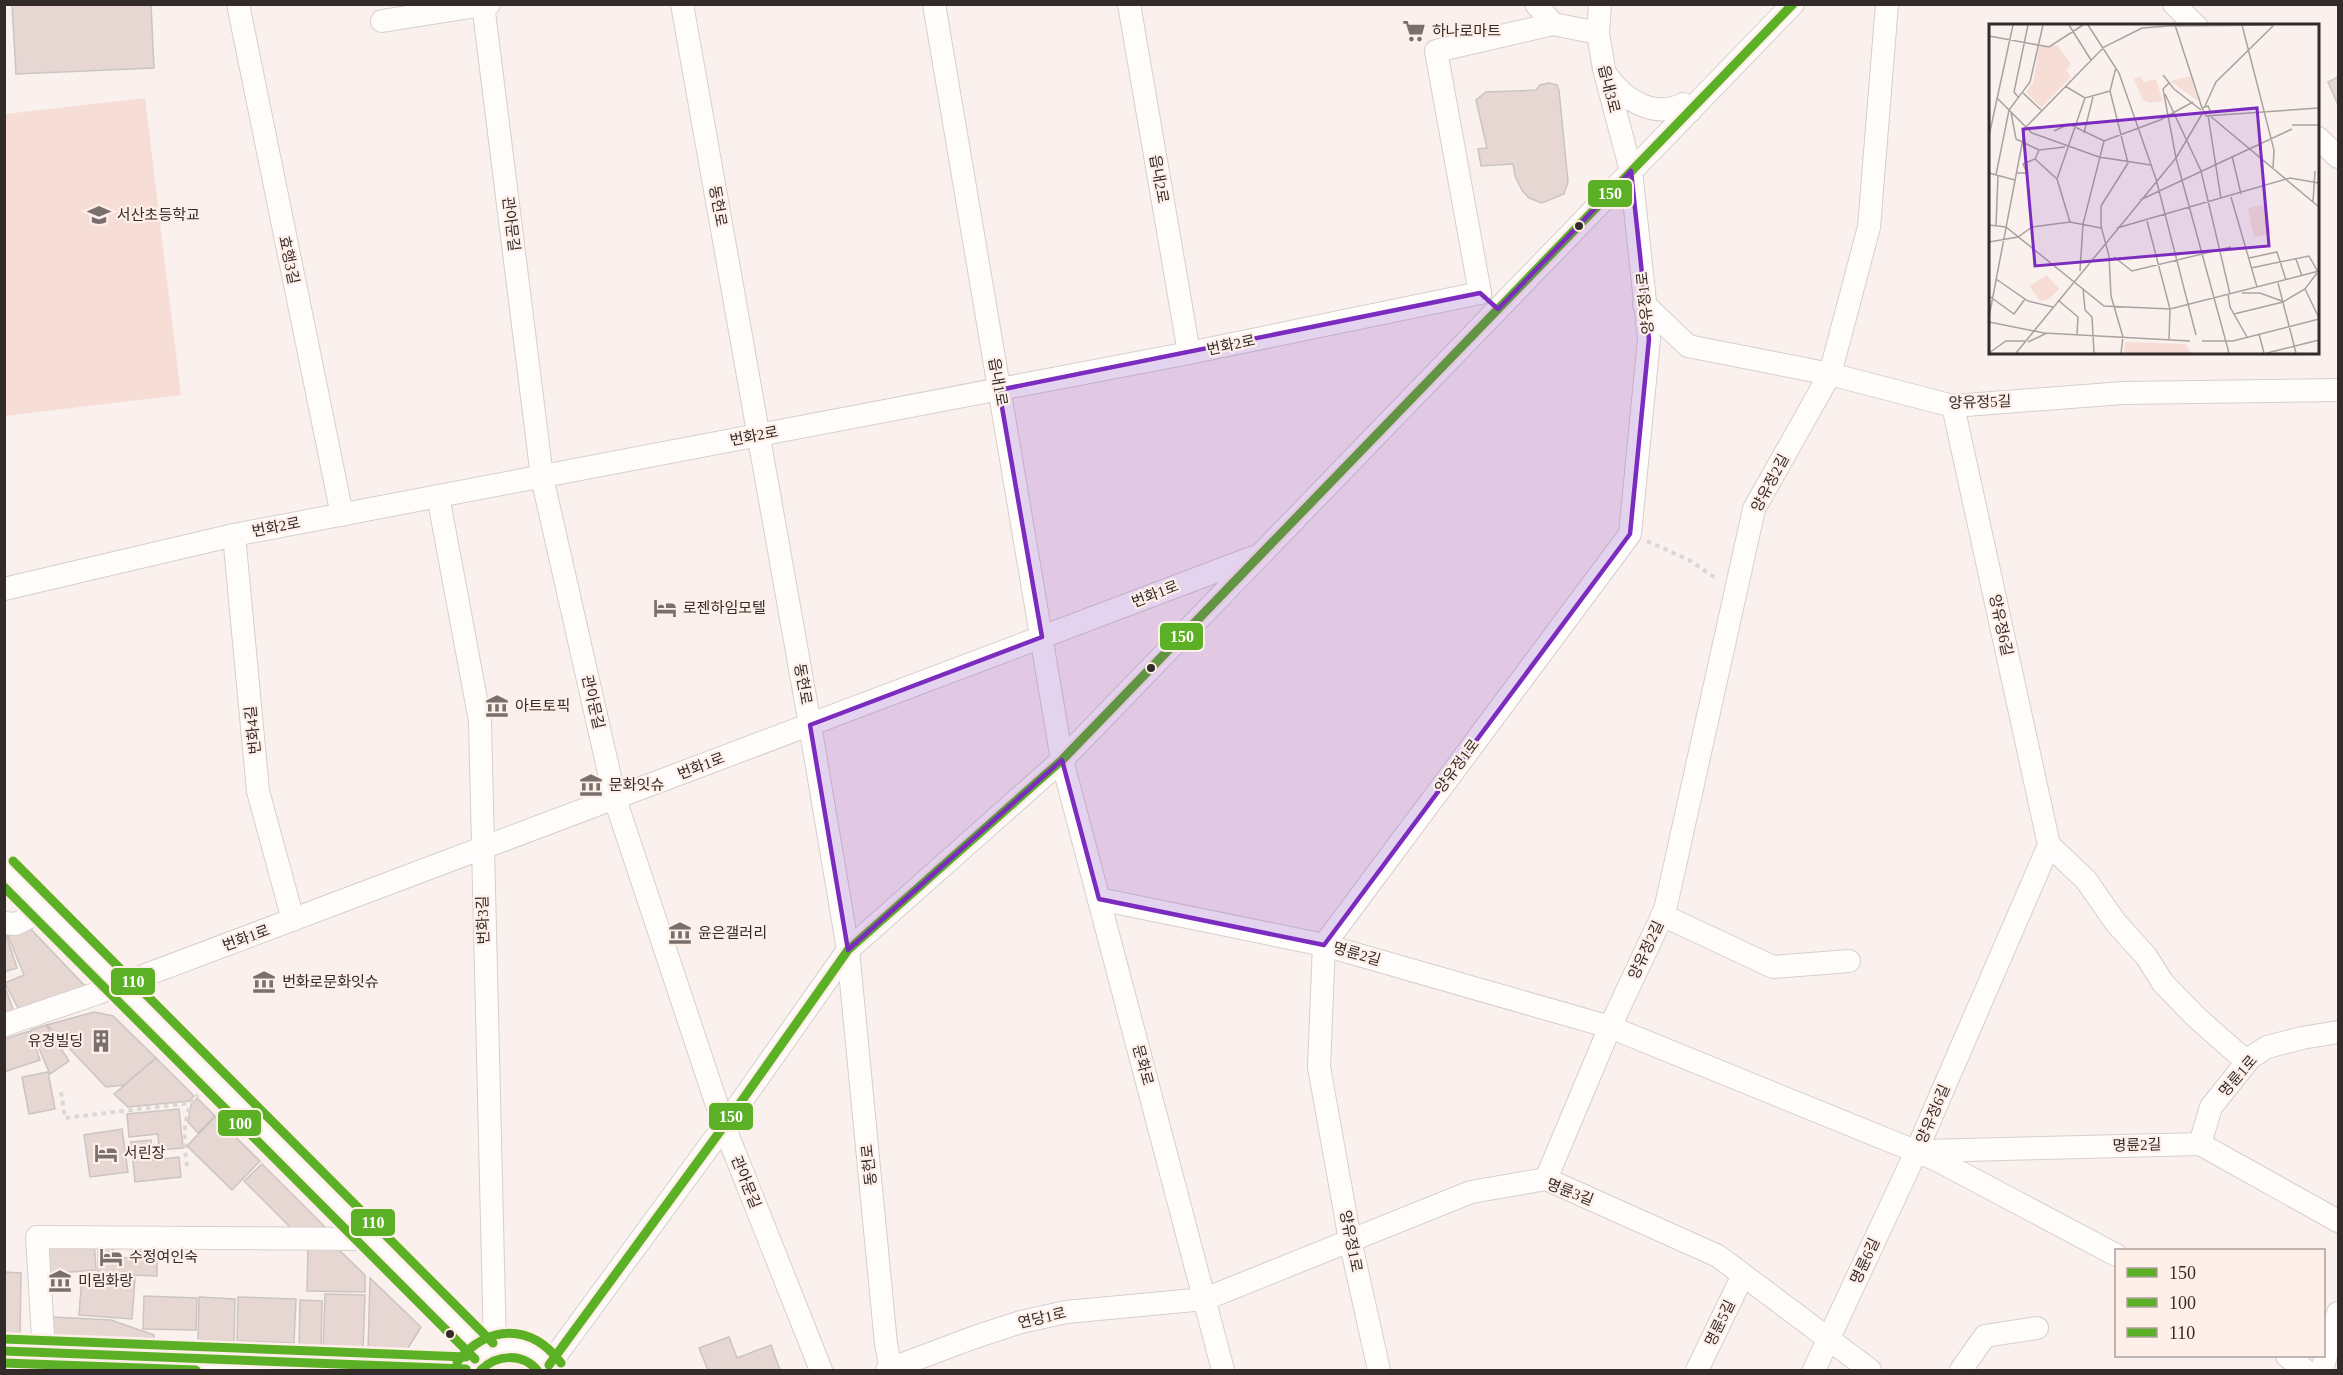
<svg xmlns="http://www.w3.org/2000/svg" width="2343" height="1375" viewBox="0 0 2343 1375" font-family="'Times New Roman','Noto Sans KR',serif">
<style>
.green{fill:#f6ded6}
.building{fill:#e6d7d3;stroke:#ccc4c1;stroke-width:1.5}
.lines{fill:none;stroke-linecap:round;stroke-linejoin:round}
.minor-casing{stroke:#d6cfcb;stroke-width:24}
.path{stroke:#dad7d5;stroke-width:4;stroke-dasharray:4.5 4.5;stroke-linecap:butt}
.minor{stroke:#fefdfc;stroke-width:22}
.bus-1-casing{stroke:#ffefe9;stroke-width:14}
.bus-2-casing{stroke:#ffefe9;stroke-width:14}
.bus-3-casing{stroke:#ffefe9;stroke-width:14}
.bus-1{stroke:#5bb025;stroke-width:9}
.bus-2{stroke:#5bb025;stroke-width:9}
.bus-3{stroke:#5bb025;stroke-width:9}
.marked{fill:#7b2cbf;fill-opacity:0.2;stroke:#7b2cbf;stroke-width:4.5;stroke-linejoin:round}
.bus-dot{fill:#332b29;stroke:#ffefe9;stroke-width:2}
.labels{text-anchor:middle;stroke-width:4.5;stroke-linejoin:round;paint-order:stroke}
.poi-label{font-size:15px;fill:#332b29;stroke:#ffefe9;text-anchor:start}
.street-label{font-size:15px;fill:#332b29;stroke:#ffefe9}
.inset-road{fill:none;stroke:#aaa29f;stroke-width:1.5}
.view{fill:#7b2cbf;fill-opacity:0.15;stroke:#7b2cbf;stroke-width:3}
.inset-edge{fill:none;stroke:#332b29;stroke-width:3}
.line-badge{stroke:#ffefe9;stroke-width:2}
.badge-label{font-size:16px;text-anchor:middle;font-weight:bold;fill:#fff}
</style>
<rect width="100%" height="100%" fill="#faf1ee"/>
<!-- green -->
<polygon class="green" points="145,98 181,395 5,416 5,114"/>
<!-- building -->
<g class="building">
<polygon points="12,4 151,4 154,68 16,74"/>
<polygon points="2338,77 2338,105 2328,82"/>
<polygon points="1549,83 1557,85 1559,90 1568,182 1564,194 1542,203 1529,198 1522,190 1515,176 1513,164 1481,166 1478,149 1487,148 1476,100 1486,92 1536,90 1540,85"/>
<polygon points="25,923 85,986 19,1010 5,983 24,975 6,931"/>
<polygon points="4,928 17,968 4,972"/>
<polygon points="4,984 14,1012 4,1015"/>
<polygon points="94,1012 113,1016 156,1058 124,1085 106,1087 47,1025"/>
<polygon points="46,1025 69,1061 50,1074 31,1030"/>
<polygon points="30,1031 40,1060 4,1072 4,1039"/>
<polygon points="156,1058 194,1096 189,1101 128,1107 114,1094"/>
<polygon points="48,1072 55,1109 29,1114 22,1077"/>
<polygon points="197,1098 215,1116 198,1133 188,1122 191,1105"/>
<polygon points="179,1109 183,1148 159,1150 158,1134 129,1137 127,1114"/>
<polygon points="215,1117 260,1161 232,1190 187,1146"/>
<polygon points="122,1129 128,1172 90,1177 84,1135"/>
<polygon points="151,1140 153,1160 179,1157 181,1177 135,1182 131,1142"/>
<polygon points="262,1164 331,1233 296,1233 244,1181"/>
<polygon points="94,1239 96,1270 46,1274 43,1243"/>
<polygon points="137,1239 157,1239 157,1276 98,1274 98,1240 114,1240 113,1257 136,1258"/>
<polygon points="308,1248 337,1248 365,1275 365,1292 307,1291"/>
<polygon points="4,1272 21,1273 20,1337 4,1337"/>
<polygon points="82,1275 135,1278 132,1319 79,1315"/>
<polygon points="370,1278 421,1327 405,1353 368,1352"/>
<polygon points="325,1294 365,1295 363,1351 323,1351"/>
<polygon points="144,1296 197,1298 196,1330 143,1329"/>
<polygon points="199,1297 235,1299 234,1341 198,1340"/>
<polygon points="238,1297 296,1299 294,1343 237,1341"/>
<polygon points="300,1300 322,1301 321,1350 299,1349"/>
<polygon points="53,1317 111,1320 154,1335 154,1347 52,1340"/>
<polygon points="729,1337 737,1358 771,1345 780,1370 708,1370 699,1348"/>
</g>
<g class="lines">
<!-- minor casing -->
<g class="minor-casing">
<g id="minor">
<polyline points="238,4 342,515"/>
<polyline points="483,4 542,477 615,799 724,1126 821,1370"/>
<polyline points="682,4 810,725 848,950 886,1344 891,1370"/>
<polyline points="934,4 1062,760 1223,1370"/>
<polyline points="1129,4 1189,353"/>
<polyline points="1536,4 1553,24 1598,33"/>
<polyline points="2174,4 2196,26"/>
<polyline points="382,21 489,4"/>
<path d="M1608,77C1624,100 1655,119 1683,104L1690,111"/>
<polyline points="2318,138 2338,157"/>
<polyline points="1480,293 1436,51 1553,24"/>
<polyline points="1644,304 1688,346 1830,374 1953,406 2123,393 2338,390"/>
<polyline points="438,496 480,721 495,1347"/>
<polyline points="234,535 258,791 293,920"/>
<polyline points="4,589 234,535 1189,353 1480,293"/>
<polyline points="2049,845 2086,880 2116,923 2146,956 2163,983 2196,1017 2247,1062"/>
<polyline points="4,869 484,1351"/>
<polyline points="1099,899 1324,945 1610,1027 1937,1160 2116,1255"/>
<polyline points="1662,915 1773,967 1849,961"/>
<polyline points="4,923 15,924 45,910"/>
<polyline points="4,1025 98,993 1254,557"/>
<polyline points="2200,1144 2211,1107 2250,1058 2267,1047 2302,1038 2338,1032"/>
<polyline points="1924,1151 2200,1144 2338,1221"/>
<polyline points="1546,1179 1610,1027 1665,910 1754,509 1830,374 1869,227 1887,4"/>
<polyline points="4,1351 466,1369"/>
<path d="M483,1352C508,1338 538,1345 552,1370"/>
<polyline points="44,1353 37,1237 372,1239"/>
<polyline points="2287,1356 2305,1370"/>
<polyline points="549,1365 724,1126 848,950 1062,760 1793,4"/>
<polyline points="887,1370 975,1337 1021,1322 1066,1312 1205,1299 1471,1192 1546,1179 1718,1256 1870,1370"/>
<polyline points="1379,1370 1350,1240 1319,1067 1324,945 1630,534 1649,339 1631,171 1604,69 1598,33 1600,4"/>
<polyline points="1697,1370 1743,1275"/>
<polyline points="1814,1370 1916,1152 2049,845 1953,406"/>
<polyline points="1961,1370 1985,1336 2037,1328"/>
<polyline points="2322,1370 2338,1313"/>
</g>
</g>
<!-- path -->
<g class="path">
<polyline points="1647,541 1689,560 1717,579"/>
<polyline points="61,1092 65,1118 190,1103"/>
<path d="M187,1166C184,1144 181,1111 198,1095"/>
</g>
<!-- minor -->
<use href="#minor" class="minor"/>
<!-- bus-1 casing -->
<g class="bus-1-casing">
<g id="bus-1">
<polyline points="4,1351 466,1369"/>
<polyline points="549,1365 724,1126 848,950 1062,760 1793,4"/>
</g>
</g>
<!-- bus-2 casing -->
<g class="bus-2-casing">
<g id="bus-2">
<polyline points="4,887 475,1359"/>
<polyline points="4,1363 196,1370"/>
<path d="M481,1370C497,1354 522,1353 537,1370"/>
</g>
</g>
<!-- bus-3 casing -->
<g class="bus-3-casing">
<g id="bus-3">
<polyline points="13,861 493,1343"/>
<polyline points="4,1339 466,1357"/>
<path d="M457,1362C488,1324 531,1323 561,1363"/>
</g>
</g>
<!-- bus-1 -->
<use href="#bus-1" class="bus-1"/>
<!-- bus-2 -->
<use href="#bus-2" class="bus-2"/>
<!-- bus-3 -->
<use href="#bus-3" class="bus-3"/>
</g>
<!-- marked area -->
<path class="marked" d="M1631,171L1649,339L1630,534L1324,945L1099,899L1062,760L848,950L810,725L1042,637L999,390L1480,293L1498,309Z"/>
<!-- icons -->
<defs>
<g id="supermarket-bare" transform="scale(1.8)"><path d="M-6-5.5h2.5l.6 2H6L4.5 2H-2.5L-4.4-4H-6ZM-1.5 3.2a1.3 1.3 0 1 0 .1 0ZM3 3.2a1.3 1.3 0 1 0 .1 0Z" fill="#79706e" stroke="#ffefe9" stroke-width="2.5" paint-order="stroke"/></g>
<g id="school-bare" transform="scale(1.8)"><path d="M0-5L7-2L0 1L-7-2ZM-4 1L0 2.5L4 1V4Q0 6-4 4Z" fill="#79706e" stroke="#ffefe9" stroke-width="2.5" paint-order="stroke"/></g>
<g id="hotel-bare" transform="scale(1.8)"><path d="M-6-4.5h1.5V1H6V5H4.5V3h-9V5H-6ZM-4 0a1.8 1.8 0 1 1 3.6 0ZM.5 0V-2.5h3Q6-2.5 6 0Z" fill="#79706e" stroke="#ffefe9" stroke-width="2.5" paint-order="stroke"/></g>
<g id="museum-bare" transform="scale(1.8)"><path d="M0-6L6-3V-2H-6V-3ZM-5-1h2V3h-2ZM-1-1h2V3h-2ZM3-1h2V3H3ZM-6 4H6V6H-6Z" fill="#79706e" stroke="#ffefe9" stroke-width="2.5" paint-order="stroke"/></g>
<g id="building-bare" transform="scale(1.8)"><path d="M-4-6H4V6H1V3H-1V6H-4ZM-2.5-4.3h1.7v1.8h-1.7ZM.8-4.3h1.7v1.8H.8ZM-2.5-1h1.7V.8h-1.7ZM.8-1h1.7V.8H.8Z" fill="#79706e" stroke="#ffefe9" stroke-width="2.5" paint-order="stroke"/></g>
</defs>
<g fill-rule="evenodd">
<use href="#supermarket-bare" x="1414" y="31"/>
<use href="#school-bare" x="99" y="215"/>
<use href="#hotel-bare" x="665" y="608"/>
<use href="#museum-bare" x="497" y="706"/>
<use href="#museum-bare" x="591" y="785"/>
<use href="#museum-bare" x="680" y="933"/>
<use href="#museum-bare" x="264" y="982"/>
<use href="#building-bare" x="101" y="1041"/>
<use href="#hotel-bare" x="106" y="1153"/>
<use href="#hotel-bare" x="111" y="1257"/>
<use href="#museum-bare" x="60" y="1281"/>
</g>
<!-- markers -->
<g class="bus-dot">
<circle cx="1579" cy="226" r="5"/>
<circle cx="1151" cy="668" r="5"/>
<circle cx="450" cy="1334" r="5"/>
</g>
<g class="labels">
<!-- poi labels -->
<g class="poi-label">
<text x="1432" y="36">하나로마트</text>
<text x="117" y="220">서산초등학교</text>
<text x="683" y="613">로젠하임모텔</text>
<text x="515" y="711">아트토픽</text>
<text x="609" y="790">문화잇슈</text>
<text x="698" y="938">윤은갤러리</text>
<text x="282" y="987">번화로문화잇슈</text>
<text x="83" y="1046" text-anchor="end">유경빌딩</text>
<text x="124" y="1158">서린장</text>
<text x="129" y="1262">수정여인숙</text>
<text x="78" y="1286">미림화랑</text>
</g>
<!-- street labels -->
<g class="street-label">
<text transform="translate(1609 89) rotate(76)" y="5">읍내3로</text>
<text transform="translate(1159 179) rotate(80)" y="5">읍내2로</text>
<text transform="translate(718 206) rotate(80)" y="5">동헌로</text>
<text transform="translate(511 224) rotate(83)" y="5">관아문길</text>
<text transform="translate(289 260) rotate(78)" y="5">효행3길</text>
<text transform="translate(1645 303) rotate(-96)" y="5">양유정1로</text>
<text transform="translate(1231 345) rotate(-12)" y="5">번화2로</text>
<text transform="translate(998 382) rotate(80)" y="5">읍내1로</text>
<text transform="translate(1980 402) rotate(-2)" y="5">양유정5길</text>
<text transform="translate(754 436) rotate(-11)" y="5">번화2로</text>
<text transform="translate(1770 483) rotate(-62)" y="5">양유정2길</text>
<text transform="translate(276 527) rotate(-11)" y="5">번화2로</text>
<text transform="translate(1155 594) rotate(-21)" y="5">번화1로</text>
<text transform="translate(2001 625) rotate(78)" y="5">양유정6길</text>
<text transform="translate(803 684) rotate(80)" y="5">동헌로</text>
<text transform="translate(593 702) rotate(77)" y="5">관아문길</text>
<text transform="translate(253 730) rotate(-96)" y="5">번화4길</text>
<text transform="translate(701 766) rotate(-21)" y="5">번화1로</text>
<text transform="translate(1457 766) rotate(-53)" y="5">양유정1로</text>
<text transform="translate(483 920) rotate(-92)" y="5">번화3길</text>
<text transform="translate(246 938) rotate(-20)" y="5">번화1로</text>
<text transform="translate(1646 950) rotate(-65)" y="5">양유정2길</text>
<text transform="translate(1357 954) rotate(16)" y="5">명륜2길</text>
<text transform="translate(1143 1065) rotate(75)" y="5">문화로</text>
<text transform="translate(2238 1076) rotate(-49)" y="5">명륜1로</text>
<text transform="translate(1933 1114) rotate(-67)" y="5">양유정6길</text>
<text transform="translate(2137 1145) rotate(-2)" y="5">명륜2길</text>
<text transform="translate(869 1165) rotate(-96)" y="5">동헌로</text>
<text transform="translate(746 1182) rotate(68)" y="5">관아문길</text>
<text transform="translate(1570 1192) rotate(21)" y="5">명륜3길</text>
<text transform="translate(1351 1241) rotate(79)" y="5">양유정1로</text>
<text transform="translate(1865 1261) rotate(-65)" y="5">명륜6길</text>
<text transform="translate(1042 1318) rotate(-13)" y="5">연당1로</text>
<text transform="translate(1720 1323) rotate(-64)" y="5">명륜5길</text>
</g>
</g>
<!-- overview -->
<g transform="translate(1989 24)">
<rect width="330" height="330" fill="#faf1ee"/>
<path d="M68,21L82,40L77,46L82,53L52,84L37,68L44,59L50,23ZM152,52L155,58L167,55L174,77L161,79L154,76L145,55ZM202,52L209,77L181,57ZM278,180L282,210L265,213L259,184ZM58,251L70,265L60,275L51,277L40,262ZM136,318L197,320L202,329H135Z" fill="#f6ded6"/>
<path class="inset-road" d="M80,1L102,36M99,1L130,49L167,155L207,311M186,1L213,84M253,1L285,126L284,145M188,2L283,1M0,12L60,23L94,1M127,43L121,67L139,139L112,182V202L120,232L122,272L134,313L132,329M174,51L185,65L212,86M180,59L174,65L187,134L240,329M76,62L96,74L121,67M34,69L52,86M176,70L212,147L241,270M8,74L43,109L110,133L162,141M30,74L25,68L39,1M216,82L227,58L285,1M22,88L27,115M222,89L219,82L213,84L217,92L330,84M219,91L232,175M220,91L330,183M303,101H330M65,107L80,100L115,117L171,96L204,78M95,109L104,73M0,112L24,1M27,115L50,126L76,123M243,132L252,170M46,135L68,155M0,149L26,156M27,149H38L34,140L46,135L50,126M7,151L20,86L41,58L54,1M242,173L268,263M151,176L303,105M324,178L326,147M158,197L181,285L180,315M81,198L68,155L96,74M0,201L17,203L115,282L181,285L330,247M7,202L9,152M128,204L301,154L330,159M0,218L29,213L43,203L81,198L112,204M125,233L143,247L242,223M260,234L288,228L297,256M307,235L313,252M262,244L320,232L329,248M91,247L94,200L115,117M7,255L39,277L64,283M289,259L307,329M94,264L96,286M316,265L330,294M253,269H271L293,277M239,270L241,283L258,313M0,272L25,290L36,275M69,276L89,293L88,310M96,286L103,293L105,329M245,290L294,278L316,265L328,249M0,293L36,104L115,23L153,4L193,1M0,298L55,309L201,317M45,307L187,134L213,90M270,310L275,329M213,317H244L330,295M39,318L58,309M0,329L17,317H36M27,329L45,307M278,329L330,316"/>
<path class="view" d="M268,84L280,222L46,242L34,105Z"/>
<rect width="330" height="330" class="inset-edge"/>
</g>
<g class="line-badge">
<rect x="1587" y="179" width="46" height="29" rx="6" fill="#5bb025"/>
<rect x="1159" y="622" width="45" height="29" rx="6" fill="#5bb025"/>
<rect x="110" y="967" width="46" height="29" rx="6" fill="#5bb025"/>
<rect x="708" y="1102" width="46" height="29" rx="6" fill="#5bb025"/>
<rect x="217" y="1109" width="45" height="28" rx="6" fill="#5bb025"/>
<rect x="350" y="1208" width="46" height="29" rx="6" fill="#5bb025"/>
</g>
<g class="badge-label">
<text x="1610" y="199">150</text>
<text x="1182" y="642">150</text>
<text x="133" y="987">110</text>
<text x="731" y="1122">150</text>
<text x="240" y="1129">100</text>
<text x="373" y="1228">110</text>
</g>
<!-- border -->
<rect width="2343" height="1375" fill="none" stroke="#332b29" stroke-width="12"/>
<!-- legend -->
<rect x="2115" y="1249" width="210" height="108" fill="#ffefe9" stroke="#ada19c" stroke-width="1.5"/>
<rect x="2127" y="1268" width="30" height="9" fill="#5bb025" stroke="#ada19c" stroke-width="1.5"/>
<text x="2169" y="1279" font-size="18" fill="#332b29">150</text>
<rect x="2127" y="1298" width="30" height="9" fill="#5bb025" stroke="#ada19c" stroke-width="1.5"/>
<text x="2169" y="1309" font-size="18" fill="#332b29">100</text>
<rect x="2127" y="1328" width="30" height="9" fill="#5bb025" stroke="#ada19c" stroke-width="1.5"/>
<text x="2169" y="1339" font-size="18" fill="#332b29">110</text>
</svg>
